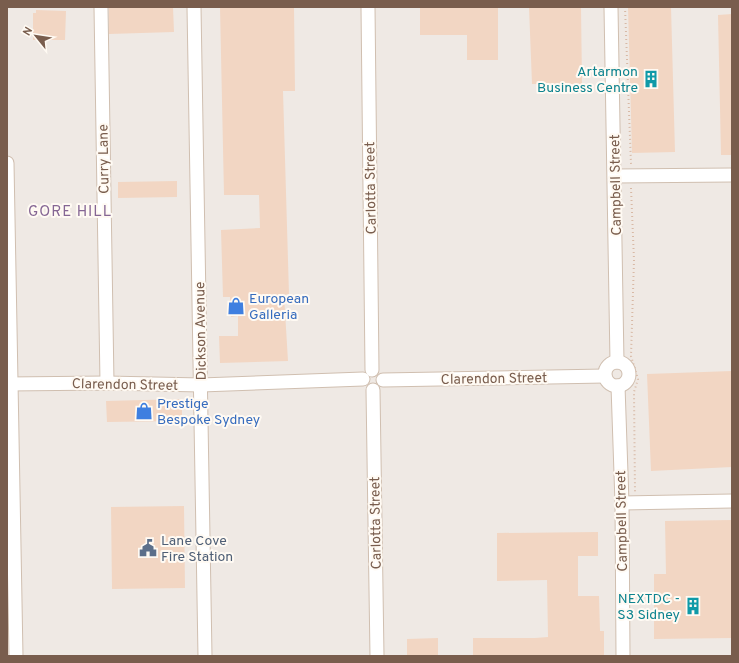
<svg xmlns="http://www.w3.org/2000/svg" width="739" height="663" viewBox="0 0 739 663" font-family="Overpass,sans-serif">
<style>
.industrial{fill:#efe9e4}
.building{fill:#f2d6c3}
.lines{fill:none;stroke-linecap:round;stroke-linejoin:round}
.minor-casing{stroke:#d0bfb0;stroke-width:15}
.path{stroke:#d8b9a5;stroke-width:2;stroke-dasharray:1 3;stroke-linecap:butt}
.minor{stroke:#fff;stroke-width:13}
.labels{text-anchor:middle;stroke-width:4;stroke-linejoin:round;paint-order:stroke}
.culture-label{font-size:14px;fill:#0d838f;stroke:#fffaf3;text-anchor:end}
.street-label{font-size:14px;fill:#795d4d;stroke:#fffaf3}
.shop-label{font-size:14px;fill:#366cbe;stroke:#fffaf3;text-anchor:start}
.service-label{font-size:14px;fill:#4e5e75;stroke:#fffaf3;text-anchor:start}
.neighbourhood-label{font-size:15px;letter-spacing:1px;fill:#856694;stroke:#fffaf3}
</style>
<rect width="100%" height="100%" fill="#fdf6ec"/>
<!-- industrial -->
<rect class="industrial" x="7" y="7" width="725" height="649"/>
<!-- building -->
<g class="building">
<polygon points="109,7 173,7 174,32 109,34"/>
<polygon points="220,7 294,7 295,91 283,91 289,294 284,295 288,361 220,363 219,336 238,336 238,316 231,317 230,297 223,297 221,230 260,228 259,195 224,195"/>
<polygon points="420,7 498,7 498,60 467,60 467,35 420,35"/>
<polygon points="529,7 581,7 582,84 532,84"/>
<polygon points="628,7 671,7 675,152 632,153"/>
<polygon points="36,10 66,11 65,40 33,40 33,13 36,13"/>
<polygon points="732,14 732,155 721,155 718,15"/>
<polygon points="177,181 177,197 118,198 118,182"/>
<polygon points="732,371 732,467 651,471 647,374"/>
<polygon points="182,399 182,421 107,422 106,401"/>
<polygon points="184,506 185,588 112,589 111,507"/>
<polygon points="732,520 732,638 654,639 654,574 666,574 665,521"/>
<polygon points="598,532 598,556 578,556 578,596 599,596 600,631 604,631 604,656 473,656 473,638 535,638 548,637 547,580 497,581 497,533"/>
<polygon points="438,638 438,656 407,656 407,639"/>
</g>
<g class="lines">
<!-- minor casing -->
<g class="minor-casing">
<g id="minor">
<polyline points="101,7 107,383"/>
<polyline points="194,7 205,656"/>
<polyline points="368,7 372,370"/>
<polyline points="611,7 617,362"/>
<polyline points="7,163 16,656"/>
<polyline points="615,176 732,175"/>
<circle cx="617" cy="374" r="12"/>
<polyline points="383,380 605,376"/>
<polyline points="7,384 107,383 201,385 363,379"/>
<polyline points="618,386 622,503 623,656"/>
<polyline points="373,390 377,656"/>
<polyline points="622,503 732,501"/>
</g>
</g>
<!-- path -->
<g class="path">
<polyline points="625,7 631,164"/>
<polyline points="631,188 634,260 631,356 638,379 634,392 635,492"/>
</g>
<!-- minor -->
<use href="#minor" class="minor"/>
</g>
<!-- icons -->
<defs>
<g id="building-bare" transform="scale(1.38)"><path d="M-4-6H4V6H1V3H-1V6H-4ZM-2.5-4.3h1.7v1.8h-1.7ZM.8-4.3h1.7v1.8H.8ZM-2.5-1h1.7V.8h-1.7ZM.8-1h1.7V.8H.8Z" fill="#0f9aa8" stroke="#fffaf3" stroke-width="2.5" paint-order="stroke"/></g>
<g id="shop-bare" transform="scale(1.38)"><path d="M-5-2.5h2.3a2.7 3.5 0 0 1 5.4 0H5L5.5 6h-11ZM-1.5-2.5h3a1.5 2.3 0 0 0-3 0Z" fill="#3f7fe0" stroke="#fffaf3" stroke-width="2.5" paint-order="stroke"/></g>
<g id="civic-bare" transform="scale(1.38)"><path d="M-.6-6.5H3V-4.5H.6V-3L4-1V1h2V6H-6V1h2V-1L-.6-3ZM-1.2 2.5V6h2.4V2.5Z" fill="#5c6f8a" stroke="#fffaf3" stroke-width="2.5" paint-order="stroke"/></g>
</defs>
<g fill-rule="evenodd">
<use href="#building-bare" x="651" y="79"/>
<use href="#shop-bare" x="236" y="306"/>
<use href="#shop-bare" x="144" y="411"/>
<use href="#civic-bare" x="148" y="548"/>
<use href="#building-bare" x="693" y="606"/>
</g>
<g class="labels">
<!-- culture labels -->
<g class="culture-label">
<text x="638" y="76">Artarmon<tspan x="638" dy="16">Business Centre</tspan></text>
<text x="680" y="603">NEXTDC -<tspan x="680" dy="16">S3 Sidney</tspan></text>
</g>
<!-- street labels -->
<g class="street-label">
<text transform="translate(103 159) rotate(-91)" y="5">Curry Lane</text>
<text transform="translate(615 185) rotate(-91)" y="5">Campbell Street</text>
<text transform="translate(370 188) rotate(-91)" y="5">Carlotta Street</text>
<text transform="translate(200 331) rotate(-91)" y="5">Dickson Avenue</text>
<text transform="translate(494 378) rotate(-1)" y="5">Clarendon Street</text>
<text transform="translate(125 384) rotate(1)" y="5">Clarendon Street</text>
<text transform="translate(621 521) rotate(-91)" y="5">Campbell Street</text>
<text transform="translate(375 523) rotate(-91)" y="5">Carlotta Street</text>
</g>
<!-- shop labels -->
<g class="shop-label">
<text x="249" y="303">European<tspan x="249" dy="16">Galleria</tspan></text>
<text x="157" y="408">Prestige<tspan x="157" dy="16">Bespoke Sydney</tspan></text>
</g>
<!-- service labels -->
<g class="service-label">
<text x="161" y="545">Lane Cove<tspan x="161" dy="16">Fire Station</tspan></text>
</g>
<!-- neighbourhood labels -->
<g class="neighbourhood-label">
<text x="70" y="216">GORE HILL</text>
</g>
</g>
<!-- border -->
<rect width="739" height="663" fill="none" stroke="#795d4d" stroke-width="16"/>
<!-- north arrow -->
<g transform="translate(36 36) rotate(300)" stroke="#fffaf3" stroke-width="3" paint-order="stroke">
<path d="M0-3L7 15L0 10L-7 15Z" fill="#795d4d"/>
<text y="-6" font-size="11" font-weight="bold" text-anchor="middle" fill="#795d4d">N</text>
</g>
</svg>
